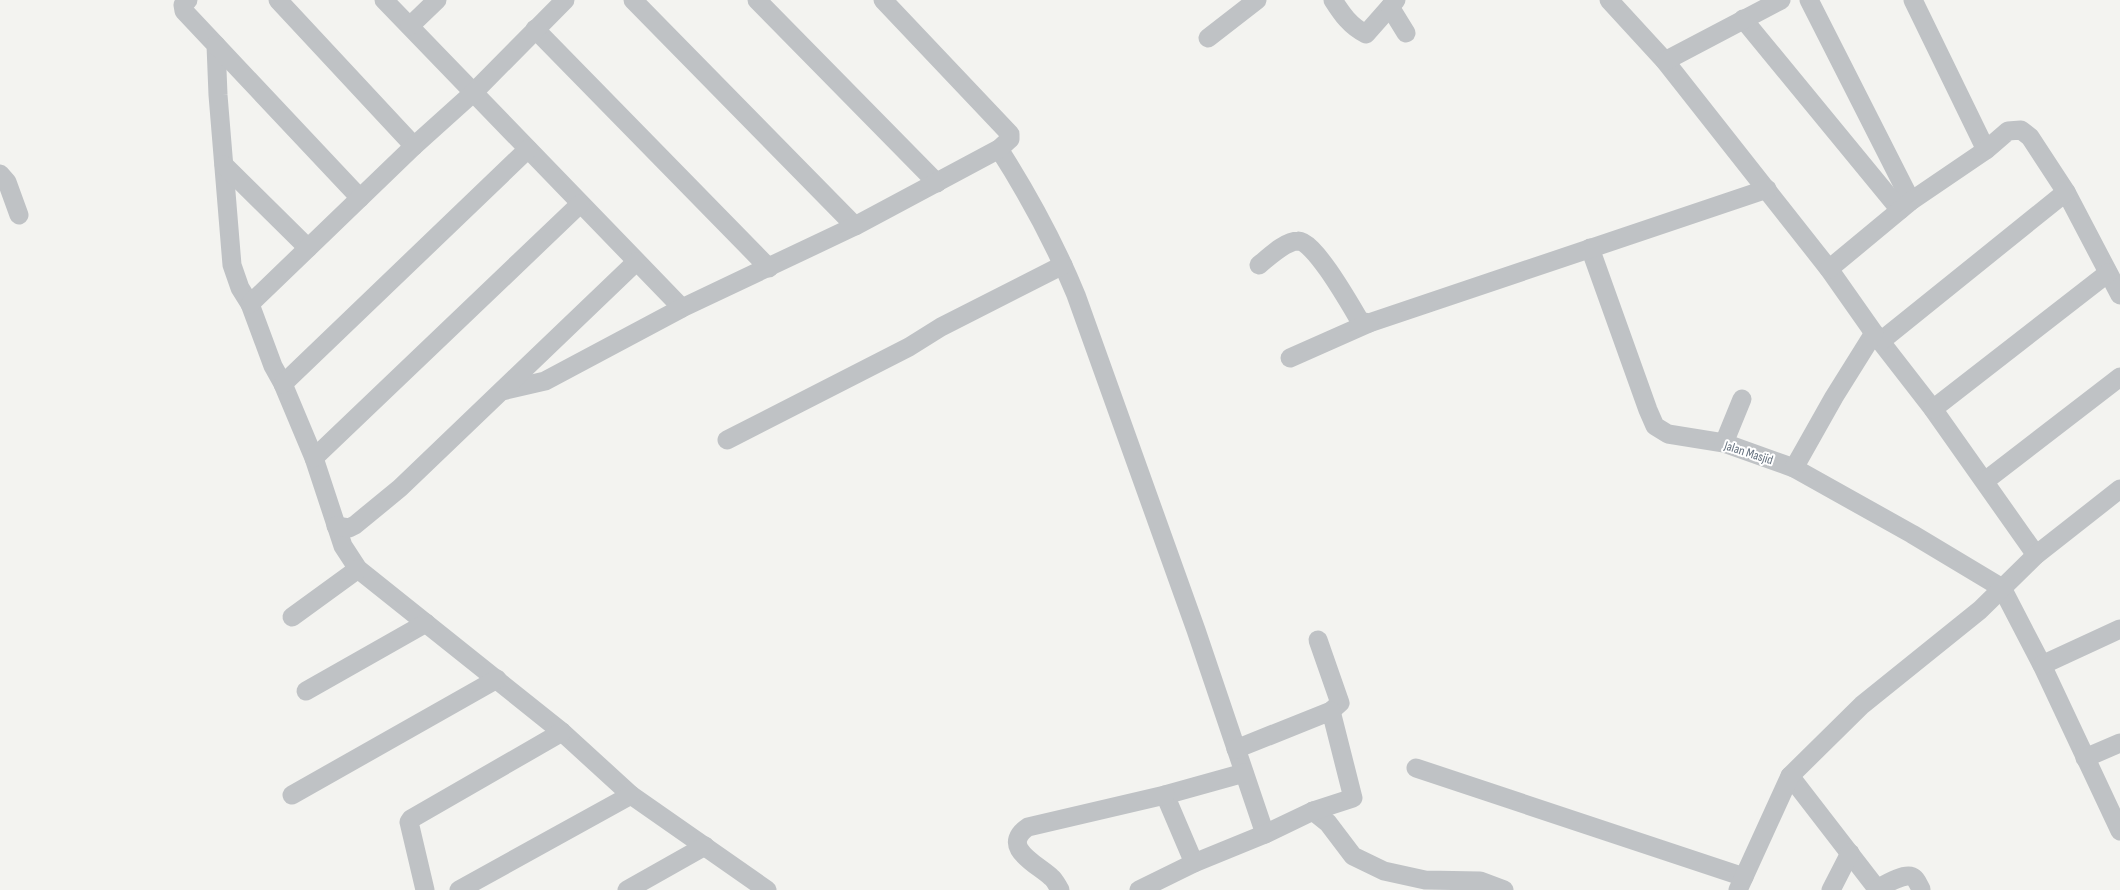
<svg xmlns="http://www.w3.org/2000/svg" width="2120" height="890" viewBox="0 0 2120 890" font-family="'Sofia Sans Condensed',sans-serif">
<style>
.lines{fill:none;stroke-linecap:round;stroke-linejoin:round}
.minor{stroke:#bfc2c5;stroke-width:19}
.labels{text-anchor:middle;stroke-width:4;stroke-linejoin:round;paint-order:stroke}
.street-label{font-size:13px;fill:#65717e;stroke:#fff}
</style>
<rect width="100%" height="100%" fill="#f3f3f0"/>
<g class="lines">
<!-- minor -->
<g class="minor">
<polyline points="188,0 183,5 184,11 216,45 218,95 232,265 240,288 250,304 273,366 283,384 314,458 343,546 358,569 562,732 631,795 767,890"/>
<polyline points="278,0 414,146"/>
<polyline points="384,0 682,308"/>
<polyline points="633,0 855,226"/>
<polyline points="757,0 937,183"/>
<path d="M1333,0C1342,14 1350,26 1366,34L1396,0"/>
<polyline points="1609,0 1665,61 1829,269 1874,333 1933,409 2036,555"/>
<polyline points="1809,0 1911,201"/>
<polyline points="1913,0 1986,150"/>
<polyline points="1390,7 1406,33"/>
<polyline points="1743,19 1900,210"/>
<polyline points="410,26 437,0"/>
<polyline points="535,29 769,268"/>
<polyline points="1208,38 1257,0"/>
<polyline points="216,45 360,198"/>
<polyline points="1665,61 1781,0"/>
<path d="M999,149C1029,196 1055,244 1076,295L1196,630L1265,834"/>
<polyline points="224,165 308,248"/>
<polyline points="0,174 7,182 19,215"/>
<polyline points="1590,248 1648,410 1655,426 1668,434 1724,443 1794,468 1912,534 2002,588 2042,665 2120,831"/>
<path d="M1259,265C1269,257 1285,241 1298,241C1314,240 1351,306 1360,321L1369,323L1767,189"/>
<polyline points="1829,269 1911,201 1986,150 2008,131 2021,130 2030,137 2066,192 2120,295"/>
<polyline points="250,304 414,146 474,92 565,0"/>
<polyline points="1881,341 2066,192"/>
<polyline points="1290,358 1369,323"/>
<polyline points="283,384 528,149"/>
<polyline points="502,391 545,381 682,308 855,226 999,149 1010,139 1010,134 883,0"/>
<polyline points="1933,409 2108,273"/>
<polyline points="727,440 909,347 941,327 1063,265"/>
<polyline points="1724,443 1742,399"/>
<polyline points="314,458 580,204"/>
<polyline points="1794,468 1834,397 1874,333"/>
<polyline points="1985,481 2120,377"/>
<polyline points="336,526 349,528 355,525 400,488 636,262"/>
<polyline points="292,617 358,569"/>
<polyline points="1318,640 1340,703 1331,711"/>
<polyline points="2042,665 2120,629"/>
<polyline points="306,691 426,623"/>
<polyline points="2085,758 2120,743"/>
<polyline points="1416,768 1744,877"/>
<polyline points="1790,776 1878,890"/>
<polyline points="292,795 497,679"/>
<polyline points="1313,811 1328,823 1353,856 1384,871 1425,880 1480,881 1504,890"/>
<polyline points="1194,863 1165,795 1244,773"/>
<path d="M1877,889C1884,885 1907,871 1914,878C1917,880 1919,886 1921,889"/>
<polyline points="425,890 409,822 411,819 562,732"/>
<polyline points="459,890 631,795"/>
<polyline points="627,890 705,846"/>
<path d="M1060,890C1057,885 1055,880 1051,877C1037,864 999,847 1028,827L1165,795"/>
<polyline points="1139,890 1194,863 1265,834 1313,811 1353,798 1331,711 1236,749"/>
<polyline points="1738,890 1790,776 1862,705 1980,610 2036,555 2120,489"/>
<polyline points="1831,890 1850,853"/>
</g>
</g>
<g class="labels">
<!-- street labels -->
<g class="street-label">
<text transform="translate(1749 452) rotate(18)" y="5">Jalan Masjid</text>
</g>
</g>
</svg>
